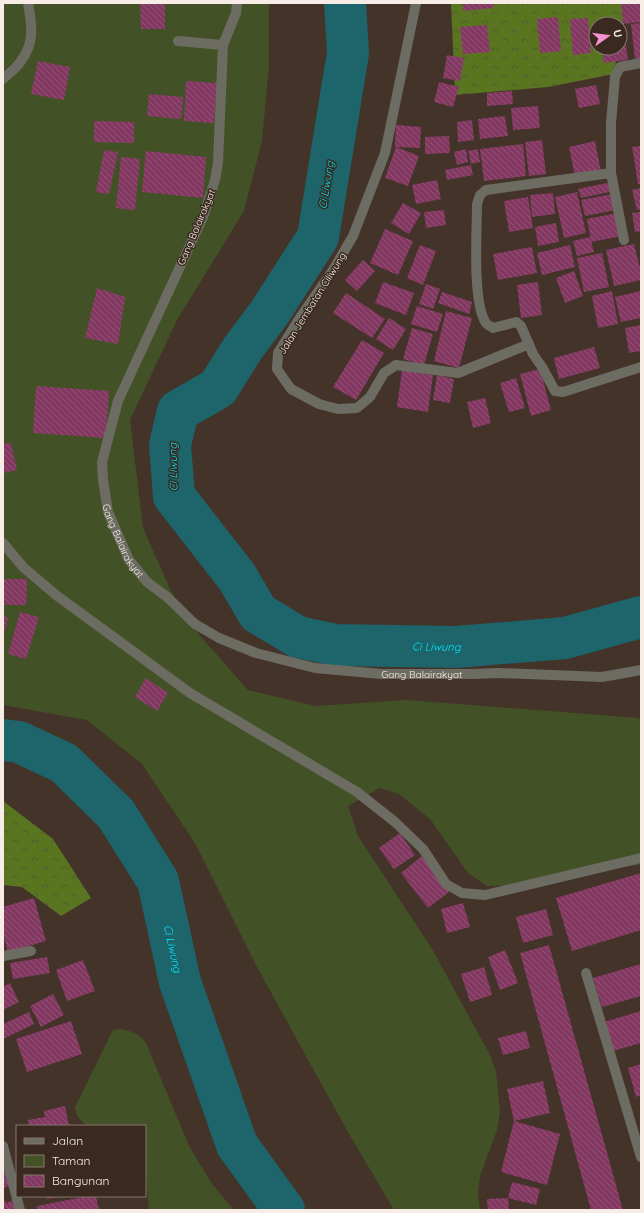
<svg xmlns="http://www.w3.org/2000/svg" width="644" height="1213" viewBox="0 0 644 1213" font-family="Quicksand,sans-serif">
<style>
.green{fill:#435226}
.forest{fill:url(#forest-crowns)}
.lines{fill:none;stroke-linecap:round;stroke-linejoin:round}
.river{stroke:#1d646b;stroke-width:42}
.building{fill:url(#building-back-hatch)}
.minor{stroke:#6c6c63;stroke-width:10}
.labels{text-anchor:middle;stroke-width:3;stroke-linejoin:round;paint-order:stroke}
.street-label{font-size:10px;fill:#f8ede6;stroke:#39291e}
.water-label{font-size:11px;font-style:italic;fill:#00e6fa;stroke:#39291e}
</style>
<defs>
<pattern id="forest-crowns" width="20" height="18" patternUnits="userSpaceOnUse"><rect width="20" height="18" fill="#5a7520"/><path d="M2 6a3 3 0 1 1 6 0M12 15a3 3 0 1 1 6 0" fill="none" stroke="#515c34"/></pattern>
<pattern id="building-back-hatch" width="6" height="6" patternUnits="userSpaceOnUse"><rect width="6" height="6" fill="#833861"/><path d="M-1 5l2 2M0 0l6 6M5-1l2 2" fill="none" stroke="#955578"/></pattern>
</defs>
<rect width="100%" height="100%" fill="#433328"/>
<!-- green -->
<g class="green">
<polygon points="3,3 269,3 269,67 262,141 244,211 177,320 130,420 143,528 171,591 201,637 248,690 316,706 407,700 638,718 641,720 641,862 639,865 597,870 528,885 487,886 468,873 430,819 399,794 380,788 348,806 358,836 432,949 489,1053 496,1071 500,1111 497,1130 480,1176 478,1192 480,1210 394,1210 348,1132 258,969 195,843 142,764 87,720 3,705"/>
<path d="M120,1029C131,1031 139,1033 146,1043L189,1146L212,1184L234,1210H149L145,1162V1126H88C80,1121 76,1116 75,1107L113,1030Z"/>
</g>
<!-- forest -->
<g class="forest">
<polygon points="451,3 626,3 620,38 620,24 596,24 596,48 618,48 614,74 548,87 455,95"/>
<polygon points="3,801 53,839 91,898 61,916 22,887 3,885"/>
</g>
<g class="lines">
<!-- river -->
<g class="river">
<path id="s1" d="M345,3L348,53L318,237L270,312L243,348L218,388L178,411L170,445L174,496L237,577L258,613L298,637L336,645L456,647L565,638L641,617"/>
<path id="s2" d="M3,740L19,742L64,763L116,814L158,881L180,982L237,1145L284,1210"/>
</g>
</g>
<!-- building -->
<g class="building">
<polygon points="140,3 165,3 165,29 141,29"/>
<polygon points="463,3 493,3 494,8 463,11"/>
<polygon points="621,3 641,3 641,22 623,24"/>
<polygon points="558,17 561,51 540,53 537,19"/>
<polygon points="588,18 591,53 573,55 570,19"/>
<polygon points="641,23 641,60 635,60 631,24"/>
<polygon points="487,25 490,52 463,54 460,27"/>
<polygon points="620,32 624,32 628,60 604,63 602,48 620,48"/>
<polygon points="447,55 464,58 460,81 443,78"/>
<polygon points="38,61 70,67 64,100 31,94"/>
<polygon points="186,81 217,83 214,123 184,121"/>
<polygon points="439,82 459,87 453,107 434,102"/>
<polygon points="596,85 600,104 579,108 575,89"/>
<polygon points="512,91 513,104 487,106 487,93"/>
<polygon points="149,94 183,97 181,119 147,116"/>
<polygon points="538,106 540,128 513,130 511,108"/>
<polygon points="505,116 508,136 480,139 478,119"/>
<polygon points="472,120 474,140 458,142 457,122"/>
<polygon points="94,121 134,122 134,143 94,142"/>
<polygon points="396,125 421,127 420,148 395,147"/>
<polygon points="449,136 450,153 425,154 425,137"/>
<polygon points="542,140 546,174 529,176 525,142"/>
<polygon points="595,141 601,172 575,177 569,147"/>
<polygon points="523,144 526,176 484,181 480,149"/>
<polygon points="641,146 641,184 638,184 632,147"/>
<polygon points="396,147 419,156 408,186 385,178"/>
<polygon points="466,149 468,162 457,165 454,152"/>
<polygon points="478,149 480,162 471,164 468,151"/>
<polygon points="104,150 118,152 109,194 96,192"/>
<polygon points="146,151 206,157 203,198 142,192"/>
<polygon points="121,157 140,159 135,210 116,208"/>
<polygon points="471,165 473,175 447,180 445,170"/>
<polygon points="437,180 441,199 416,204 412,185"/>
<polygon points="612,182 614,191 581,198 578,189"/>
<polygon points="641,188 641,210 637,210 632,190"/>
<polygon points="577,192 586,233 564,238 555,197"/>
<polygon points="553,193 555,214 532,217 530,195"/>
<polygon points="613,194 616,210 585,216 581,200"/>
<polygon points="528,197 533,228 509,232 504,201"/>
<polygon points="403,203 421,213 409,234 391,223"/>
<polygon points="444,210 446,225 426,228 424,212"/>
<polygon points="641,212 641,231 635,232 632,213"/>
<polygon points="617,213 622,236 591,242 587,219"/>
<polygon points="556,223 559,242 538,246 535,227"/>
<polygon points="385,229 413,241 398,275 370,263"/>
<polygon points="590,237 594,252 577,256 573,241"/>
<polygon points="634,244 641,272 641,280 614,286 606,250"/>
<polygon points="420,245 436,251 423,285 407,278"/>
<polygon points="570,245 575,267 542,275 537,253"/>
<polygon points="532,247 537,273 498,280 493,254"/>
<polygon points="602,253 609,287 584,292 577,258"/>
<polygon points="363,260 375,271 357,291 345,280"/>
<polygon points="574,271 583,296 565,303 556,278"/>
<polygon points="383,282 414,293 406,315 375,303"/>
<polygon points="538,282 542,315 521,318 517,285"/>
<polygon points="426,284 440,289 433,309 419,304"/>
<polygon points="97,288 125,297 118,344 85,338"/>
<polygon points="612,291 618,324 598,328 592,296"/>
<polygon points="641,291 641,318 621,322 615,297"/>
<polygon points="442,292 472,302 469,314 438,303"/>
<polygon points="346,293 385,319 372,338 333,313"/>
<polygon points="417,306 443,314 437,332 411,324"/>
<polygon points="446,311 472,318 459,368 434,361"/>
<polygon points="389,318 406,329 393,350 376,339"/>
<polygon points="641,325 641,351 629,353 625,328"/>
<polygon points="412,328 433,334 424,365 403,359"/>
<polygon points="362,340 384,353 356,400 333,387"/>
<polygon points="594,347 600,368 559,379 554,358"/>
<polygon points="540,369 551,410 531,416 520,374"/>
<polygon points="402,370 433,375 428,412 397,407"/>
<polygon points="437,375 454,379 450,403 433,400"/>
<polygon points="516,378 525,408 509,412 500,383"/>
<polygon points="36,386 109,391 106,438 33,433"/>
<polygon points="485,398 491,423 473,428 467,402"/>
<polygon points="11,443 17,470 3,473 3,444"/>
<polygon points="3,579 27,579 26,605 3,605"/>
<polygon points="20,612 39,617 26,659 8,654"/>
<polygon points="3,616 8,618 4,633 3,633"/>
<polygon points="146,678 168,693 157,711 135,697"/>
<polygon points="400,833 415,855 394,869 379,848"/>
<polygon points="422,856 449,892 428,908 401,873"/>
<polygon points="641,873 641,930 572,951 556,898"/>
<polygon points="34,898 46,941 8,952 3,934 3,907"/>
<polygon points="463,903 470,927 447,933 441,909"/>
<polygon points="546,909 553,935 523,943 516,917"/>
<polygon points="549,945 623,1210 591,1210 520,953"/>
<polygon points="505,950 518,983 500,990 488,957"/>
<polygon points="47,957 50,973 13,979 10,963"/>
<polygon points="83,960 95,991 67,1001 56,970"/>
<polygon points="641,964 641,996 602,1007 593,978"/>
<polygon points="484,967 492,995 470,1002 461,974"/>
<polygon points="10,983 19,1002 3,1010 3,987"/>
<polygon points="53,994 64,1015 41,1027 30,1006"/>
<polygon points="641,1011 641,1043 613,1051 604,1022"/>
<polygon points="29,1012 34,1024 3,1039 3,1024"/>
<polygon points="71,1021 82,1054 27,1072 16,1039"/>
<polygon points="526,1031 530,1048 503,1055 498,1038"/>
<polygon points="641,1064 641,1095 636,1097 628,1068"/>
<polygon points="543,1081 550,1113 514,1121 507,1089"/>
<polygon points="65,1106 69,1126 29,1126 28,1120 45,1117 44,1111"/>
<polygon points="514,1121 560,1134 547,1185 501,1172"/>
<polygon points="3,1162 9,1186 3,1188"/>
<polygon points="512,1182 540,1189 536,1205 508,1198 509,1210 488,1210 487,1199 508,1198"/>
<polygon points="46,1196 61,1196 61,1197 47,1199"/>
<polygon points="89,1196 96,1196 99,1210 38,1210 37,1206"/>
<polygon points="3,1197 6,1203 14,1200 18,1210 3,1210"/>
</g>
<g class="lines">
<!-- minor -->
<g class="minor">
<polyline points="416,3 385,153 353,236 333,270 301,316 278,353 277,369 291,389 319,404 338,409 357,408 370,397 384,373 396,365 458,373 529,344"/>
<path id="s3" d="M178,41L223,45L218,163L215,180L203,217L118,401L102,462L103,480L108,512L129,560L147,582L167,597L195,624L219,638L256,653L315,668L381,674H473L499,673L602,677L641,670"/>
<polyline points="223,45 236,13 237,3"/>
<path d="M3,79C9,73 17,68 21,61C35,42 32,25 28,3"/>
<path d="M611,173L486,190L480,195L477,204C477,229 472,303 486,323C487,325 491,326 493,328L516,322L521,326L533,354L542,367L555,391L563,392L641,367"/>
<polyline points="624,240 611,173 611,123 615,77 620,67 641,63"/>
<polyline points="3,543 23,567 56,595 190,693 357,792 395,822 423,849 446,884 462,893 485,895 641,858"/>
<polyline points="3,956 31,951"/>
<polyline points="586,973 641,1157"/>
<polyline points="3,1146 20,1210"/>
</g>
</g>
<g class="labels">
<!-- street labels -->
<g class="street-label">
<text transform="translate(196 227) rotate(-67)" y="4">Gang Balairakyat</text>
<text transform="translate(312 303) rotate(-58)" y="4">Jalan Jembatan Ciliwung</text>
<text dy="4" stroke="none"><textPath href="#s3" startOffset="568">Gang Balairakyat</textPath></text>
<text dy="4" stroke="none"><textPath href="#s3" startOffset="916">Gang Balairakyat</textPath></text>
</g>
<!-- water labels -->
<g class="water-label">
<text transform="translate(326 185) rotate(-81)" y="4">Ci Liwung</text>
<text transform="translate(173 467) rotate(-91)" y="4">Ci Liwung</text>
<text dy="4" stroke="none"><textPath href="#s1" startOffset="880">Ci Liwung</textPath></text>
<text dy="4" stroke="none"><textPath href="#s2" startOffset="287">Ci Liwung</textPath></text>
</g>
</g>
<!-- border -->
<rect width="644" height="1213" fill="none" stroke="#f8ede6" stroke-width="8"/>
<!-- legend -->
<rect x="16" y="1125" width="130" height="72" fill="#39291e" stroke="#85776e"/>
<rect x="24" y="1138" width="20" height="6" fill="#6c6c63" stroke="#85776e"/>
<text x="52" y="1145" font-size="12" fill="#f8ede6">Jalan</text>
<rect x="24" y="1155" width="20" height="12" fill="#435226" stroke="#85776e"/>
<text x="52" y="1165" font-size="12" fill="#f8ede6">Taman</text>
<rect x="24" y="1175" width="20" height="12" fill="url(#building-back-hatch)" stroke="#85776e"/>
<text x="52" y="1185" font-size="12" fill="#f8ede6">Bangunan</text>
<!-- north arrow -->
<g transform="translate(608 36) rotate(76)"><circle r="19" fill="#39291e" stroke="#85776e"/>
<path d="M0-3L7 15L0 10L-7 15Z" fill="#f491d3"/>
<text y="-6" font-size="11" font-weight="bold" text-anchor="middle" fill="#f8ede6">U</text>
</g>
</svg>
